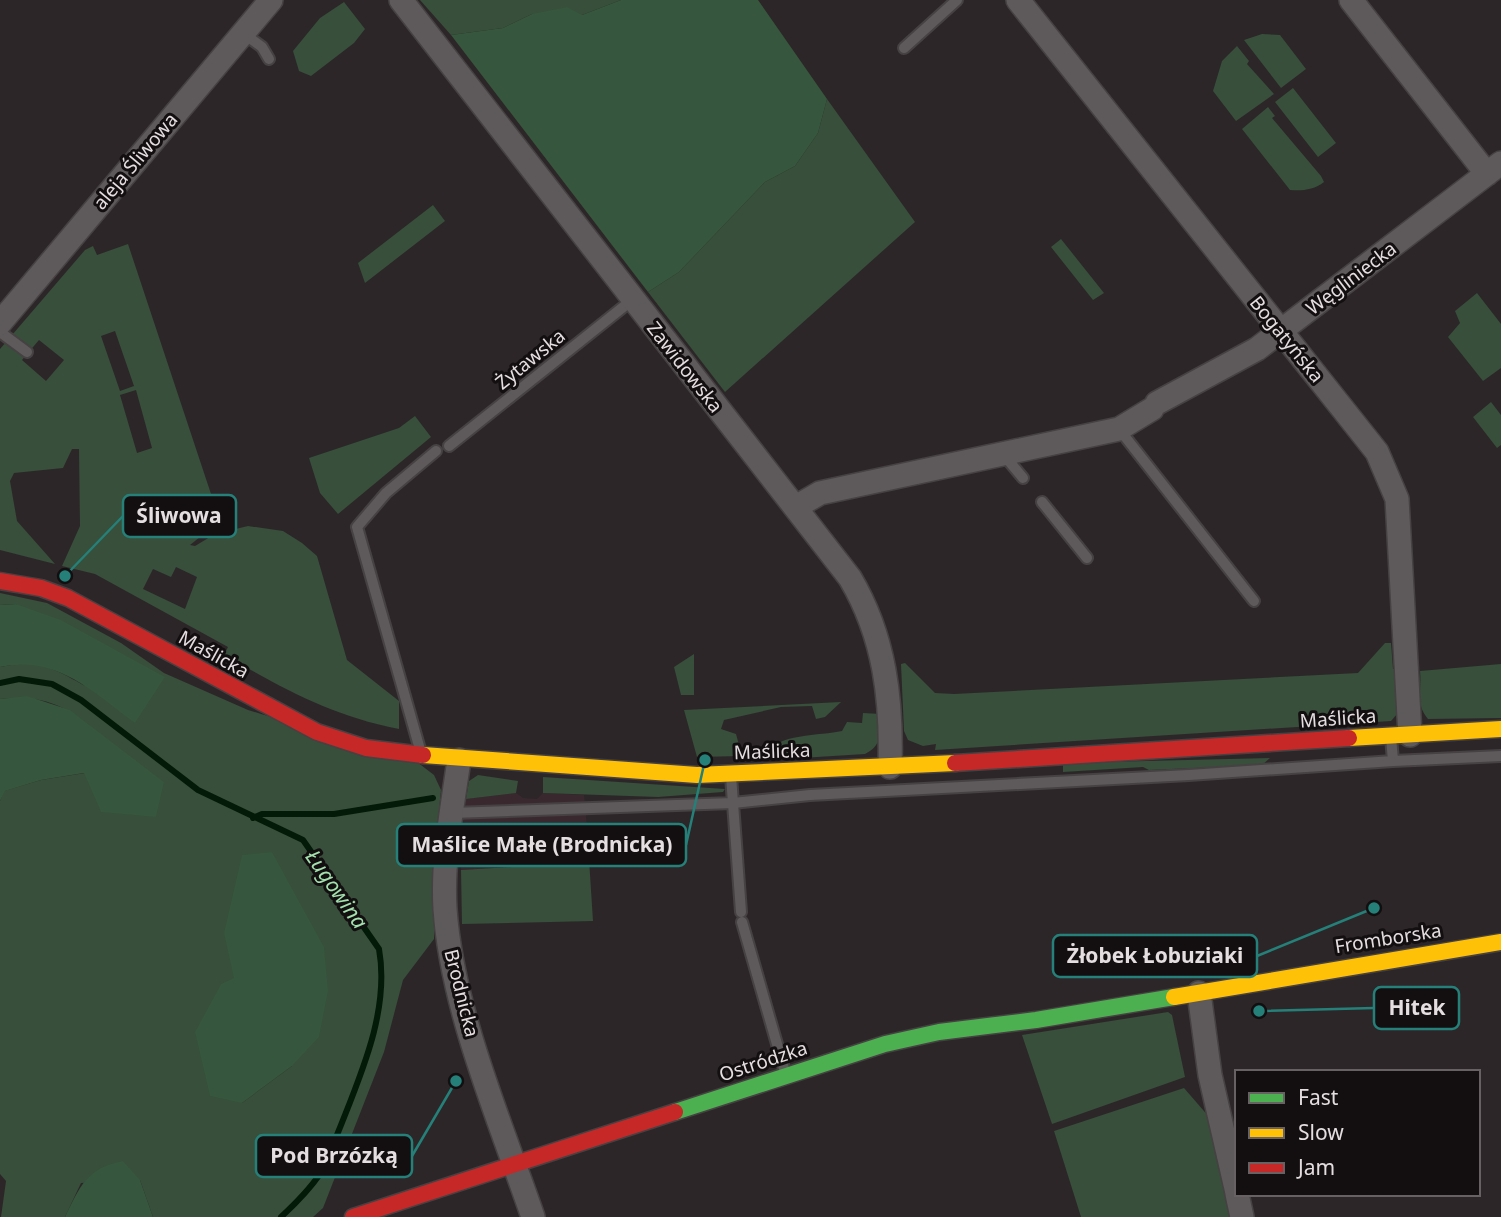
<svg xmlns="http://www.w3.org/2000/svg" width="1501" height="1217" font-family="'Noto Sans',sans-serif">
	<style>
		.built { fill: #39292f }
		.green { fill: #374f3b; fill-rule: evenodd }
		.forest { fill: #36563d }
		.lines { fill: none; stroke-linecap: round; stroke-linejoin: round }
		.stream { stroke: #041a08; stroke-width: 6 }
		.lane-casing { stroke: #464142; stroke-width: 14 }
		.street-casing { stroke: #464142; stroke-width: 26 }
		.fast-casing { stroke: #464142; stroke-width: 19 }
		.slow-casing { stroke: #464142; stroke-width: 19 }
		.jam-casing { stroke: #464142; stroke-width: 19 }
		.lane { stroke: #5e5a5b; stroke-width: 10 }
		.street { stroke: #5e5a5b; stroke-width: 23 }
		.fast { stroke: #4caf50; stroke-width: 16 }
		.slow { stroke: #ffc107; stroke-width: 16 }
		.jam { stroke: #c62828; stroke-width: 16 }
		.labels { text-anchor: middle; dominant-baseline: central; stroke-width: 6; stroke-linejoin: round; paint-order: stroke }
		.street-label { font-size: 19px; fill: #e5dee0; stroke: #130e10 }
		.water-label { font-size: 21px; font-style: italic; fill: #a2e1ad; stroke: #130e10 }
		.leader { fill: none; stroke: #248079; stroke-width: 2.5 }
		.callout-dot { fill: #248079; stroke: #130e10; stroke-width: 2.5 }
		.callout { fill: #130e10; stroke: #248079; stroke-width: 2.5 }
		.callout-label { font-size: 21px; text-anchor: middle; font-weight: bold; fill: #e5dee0 }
	</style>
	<rect width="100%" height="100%" fill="#2c2628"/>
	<!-- built -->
	<path class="built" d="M 516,793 L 523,798 L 537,799 L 543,793 L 584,795 L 587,828 L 527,834 L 529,866 L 461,870 L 461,841 L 466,799 Z"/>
	<!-- green -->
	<path class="green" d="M 420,0 L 621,0 L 582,15 L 532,14 L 503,28 L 451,35 Z
		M 344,2 L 365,29 L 354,43 L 311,76 L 299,71 L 293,51 L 320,18 Z
		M 1262,34 L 1280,35 L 1306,69 L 1281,88 L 1244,40 Z
		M 1237,46 L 1249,61 L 1247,64 L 1274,94 L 1236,121 L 1213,91 L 1222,61 Z
		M 1293,88 L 1336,143 L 1318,157 L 1275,102 Z
		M 827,99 L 915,222 L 725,392 L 648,292 L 679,272 L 765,182 L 795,166 L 818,133 Z
		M 1268,107 L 1275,116 L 1272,118 L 1321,176 L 1324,182 C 1314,190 1302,191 1290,190 L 1242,129 Z
		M 433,205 L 445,221 L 365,283 L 358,263 Z
		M 1061,239 L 1104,293 L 1093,300 L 1051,247 Z
		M 128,244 L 220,521 L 190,545 L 195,546 L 215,534 L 248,526 L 283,531 L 302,543 L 317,556 L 347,660 L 399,701 L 399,729 C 329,715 285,689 224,655 L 228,647 L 95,574 L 62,566 L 80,526 L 79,449 L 72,449 L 63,468 L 14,473 L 10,481 L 17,521 L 55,564 L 0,550 L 0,349 L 85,250 L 93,246 L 97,255 ZM 115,331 L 134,386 L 120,391 L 101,336 ZM 39,340 L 64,360 L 46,381 L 22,360 ZM 136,390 L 152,448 L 137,453 L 120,395 ZM 176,567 L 197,577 L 185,609 L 143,589 L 153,569 L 171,577 Z
		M 1477,293 L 1501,324 L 1501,368 L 1483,381 L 1448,337 L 1460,323 L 1455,311 Z
		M 1491,402 L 1501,415 L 1501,445 L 1497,448 L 1473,417 Z
		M 415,416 L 431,437 L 338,514 L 320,493 L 309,458 L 399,428 Z
		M 0,593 L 47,603 L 121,643 L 164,673 L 248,710 L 417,762 L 434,775 L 441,790 L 434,860 L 434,939 L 403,980 L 384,1052 L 323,1208 L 313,1217 L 153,1217 L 140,1180 L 81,1183 L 65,1217 L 1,1217 L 6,1181 L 0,1174 L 0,801 L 4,791 L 41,780 L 85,773 L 89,725 C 61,702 36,695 0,699 L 0,667 C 38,659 53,668 85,686 L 16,604 L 0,605 ZM 234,979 L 292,1066 L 242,1103 L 221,985 Z
		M 1385,643 L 1391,643 L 1393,669 L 1400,669 L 1398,713 L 1391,721 L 935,750 L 936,744 L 923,746 L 908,740 L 904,731 L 901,664 L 905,663 L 935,693 L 954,694 L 1358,673 Z
		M 694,654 L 694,695 L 681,695 L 674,667 Z
		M 1501,664 L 1501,718 L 1428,719 C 1415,704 1422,689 1420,671 Z
		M 841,702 L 825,717 L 816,719 L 812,706 L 781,707 L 724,720 L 721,729 L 736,734 L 742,756 L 697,757 L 684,710 Z
		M 863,713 L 881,714 C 881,732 882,746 865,754 L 769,760 L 766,755 C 775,733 821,736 842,731 L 847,722 L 862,723 Z
		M 1270,758 L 1262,765 L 1149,770 L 1143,767 L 1063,772 L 1063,763 Z
		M 478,775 L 518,781 L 516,793 L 466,799 L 469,781 Z
		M 543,777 L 725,789 L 723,792 L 658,797 L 543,793 Z
		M 587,828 L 593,921 L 462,924 L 461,870 L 529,866 L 527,834 Z
		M 1168,1012 L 1172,1015 L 1185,1077 L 1052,1124 L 1022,1035 Z
		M 1184,1088 L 1210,1118 L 1232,1217 L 1081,1217 L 1054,1131 Z"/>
	<!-- forest -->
	<path class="forest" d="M 621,0 L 758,0 L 827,99 L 818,133 L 795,166 L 765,182 L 679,272 L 648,292 L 451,35 L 503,28 L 532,14 L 567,7 L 582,15 Z
		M 16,604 L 61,620 L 165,677 L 135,723 C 91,691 58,655 0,667 L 0,605 Z
		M 27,696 L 70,710 L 164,782 L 156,817 L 101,812 L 84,773 L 41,780 L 5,791 L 0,801 L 0,699 Z
		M 272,852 L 324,947 L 328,991 L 319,1037 L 292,1066 L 242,1103 L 210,1096 L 195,1032 L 221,984 L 234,978 L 224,933 L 242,855 Z
		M 123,1161 L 140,1180 L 153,1217 L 65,1217 C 80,1186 87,1168 123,1161 Z"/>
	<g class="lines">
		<!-- stream -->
		<path class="stream" d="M 0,683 L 19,679 L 52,684 L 81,700 L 198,790 L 303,840 L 379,949 C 390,1010 361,1074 339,1130 C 333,1144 329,1161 320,1174 C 309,1190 295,1204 281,1217
			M 253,818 L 262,814 L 334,814 L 433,798"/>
		<!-- lane casing -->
		<g class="lane-casing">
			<path id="lane" d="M 243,33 L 262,47 L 269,59
				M 904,48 L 957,0
				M 0,332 L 27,352
				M 1119,429 L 1254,601
				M 449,446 L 632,300
				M 1003,454 L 1023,478
				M 1042,502 L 1087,558
				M 421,753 L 357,527 L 386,493 L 436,451
				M 1393,761 L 1501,756
				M 731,776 L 741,912
				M 452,813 L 733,803 L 810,795 L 1189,775 L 1393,761 L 1391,737
				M 742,922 L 785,1072"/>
		</g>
		<!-- street casing -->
		<g class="street-casing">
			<path id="street" d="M 401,0 L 850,578 C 885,637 892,700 890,767
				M 1018,0 L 1377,452 L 1397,499 L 1410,735
				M 1351,0 L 1487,174
				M 0,323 L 271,0
				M 1157,403 L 1257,349 L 1501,163
				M 796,507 L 820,493 L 1119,429 L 1152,409
				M 459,760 C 452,809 442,860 445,909 C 452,1010 500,1121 533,1217
				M 1199,993 L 1210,1075 L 1237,1193
				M 1237,1194 L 1242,1217"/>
		</g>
		<!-- fast casing -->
		<g class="fast-casing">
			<path id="fast" d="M 675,1112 L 885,1044 L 939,1032 L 1036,1020 L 1174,997"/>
		</g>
		<!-- slow casing -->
		<g class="slow-casing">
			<path id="slow" d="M 1349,738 L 1501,729
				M 423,755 L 697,775 L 955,763
				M 1174,997 L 1501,942"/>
		</g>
		<!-- jam casing -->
		<g class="jam-casing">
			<path id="jam" d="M 0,581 L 41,588 L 68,598 L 317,732 L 366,748 L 423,755
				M 955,763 L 1349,738
				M 353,1217 L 675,1112"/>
		</g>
		<!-- lane -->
		<use href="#lane" class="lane"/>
		<!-- street -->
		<use href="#street" class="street"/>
		<!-- fast -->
		<use href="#fast" class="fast"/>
		<!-- slow -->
		<use href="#slow" class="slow"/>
		<!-- jam -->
		<use href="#jam" class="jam"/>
	</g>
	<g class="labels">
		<!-- street labels -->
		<g class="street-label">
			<text transform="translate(135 161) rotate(-50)">aleja Śliwowa</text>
			<text transform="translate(1351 278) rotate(-37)">Węgliniecka</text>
			<text transform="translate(1287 339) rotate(51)">Bogatyńska</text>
			<text transform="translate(530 359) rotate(-39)">Żytawska</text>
			<text transform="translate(685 367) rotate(52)">Zawidowska</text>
			<text transform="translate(214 654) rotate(29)">Maślicka</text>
			<text transform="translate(1338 718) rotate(-4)">Maślicka</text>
			<text transform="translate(772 751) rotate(-2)">Maślicka</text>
			<text transform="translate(1388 938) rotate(-9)">Fromborska</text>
			<text transform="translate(462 993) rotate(76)">Brodnicka</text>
			<text transform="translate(763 1061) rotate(-18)">Ostródzka</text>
		</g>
		<!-- water labels -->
		<g class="water-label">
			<text transform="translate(337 889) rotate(55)">Ługowina</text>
		</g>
	</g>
	<!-- callouts -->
	<path class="leader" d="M65 576L123 516M705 760L686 845M1374 908L1257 956M1259 1011L1374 1008M456 1081L412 1156"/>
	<g class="callout-dot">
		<circle cx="65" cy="576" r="7"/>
		<circle cx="705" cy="760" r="7"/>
		<circle cx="1374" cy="908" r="7"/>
		<circle cx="1259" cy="1011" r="7"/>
		<circle cx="456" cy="1081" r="7"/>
	</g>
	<g class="callout">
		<rect x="123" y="495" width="113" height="42" rx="7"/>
		<rect x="397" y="824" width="289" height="42" rx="7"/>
		<rect x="1053" y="935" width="204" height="42" rx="7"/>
		<rect x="1374" y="987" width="85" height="42" rx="7"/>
		<rect x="256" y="1135" width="156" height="42" rx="7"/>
	</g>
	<g class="callout-label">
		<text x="179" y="523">Śliwowa</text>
		<text x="542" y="852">Maślice Małe (Brodnicka)</text>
		<text x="1155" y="963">Żłobek Łobuziaki</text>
		<text x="1417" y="1015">Hitek</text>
		<text x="334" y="1163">Pod Brzózką</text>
	</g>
	<!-- legend -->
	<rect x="1235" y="1070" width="245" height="126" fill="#130e10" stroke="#676163" stroke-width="2"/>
	<rect x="1249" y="1093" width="35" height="10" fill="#4caf50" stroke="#676163" stroke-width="2"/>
	<text x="1298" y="1105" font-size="21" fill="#e5dee0">Fast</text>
	<rect x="1249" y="1128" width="35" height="10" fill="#ffc107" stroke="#676163" stroke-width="2"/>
	<text x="1298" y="1140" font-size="21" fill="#e5dee0">Slow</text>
	<rect x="1249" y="1163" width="35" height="10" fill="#c62828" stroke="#676163" stroke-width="2"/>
	<text x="1298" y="1175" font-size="21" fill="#e5dee0">Jam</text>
</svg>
